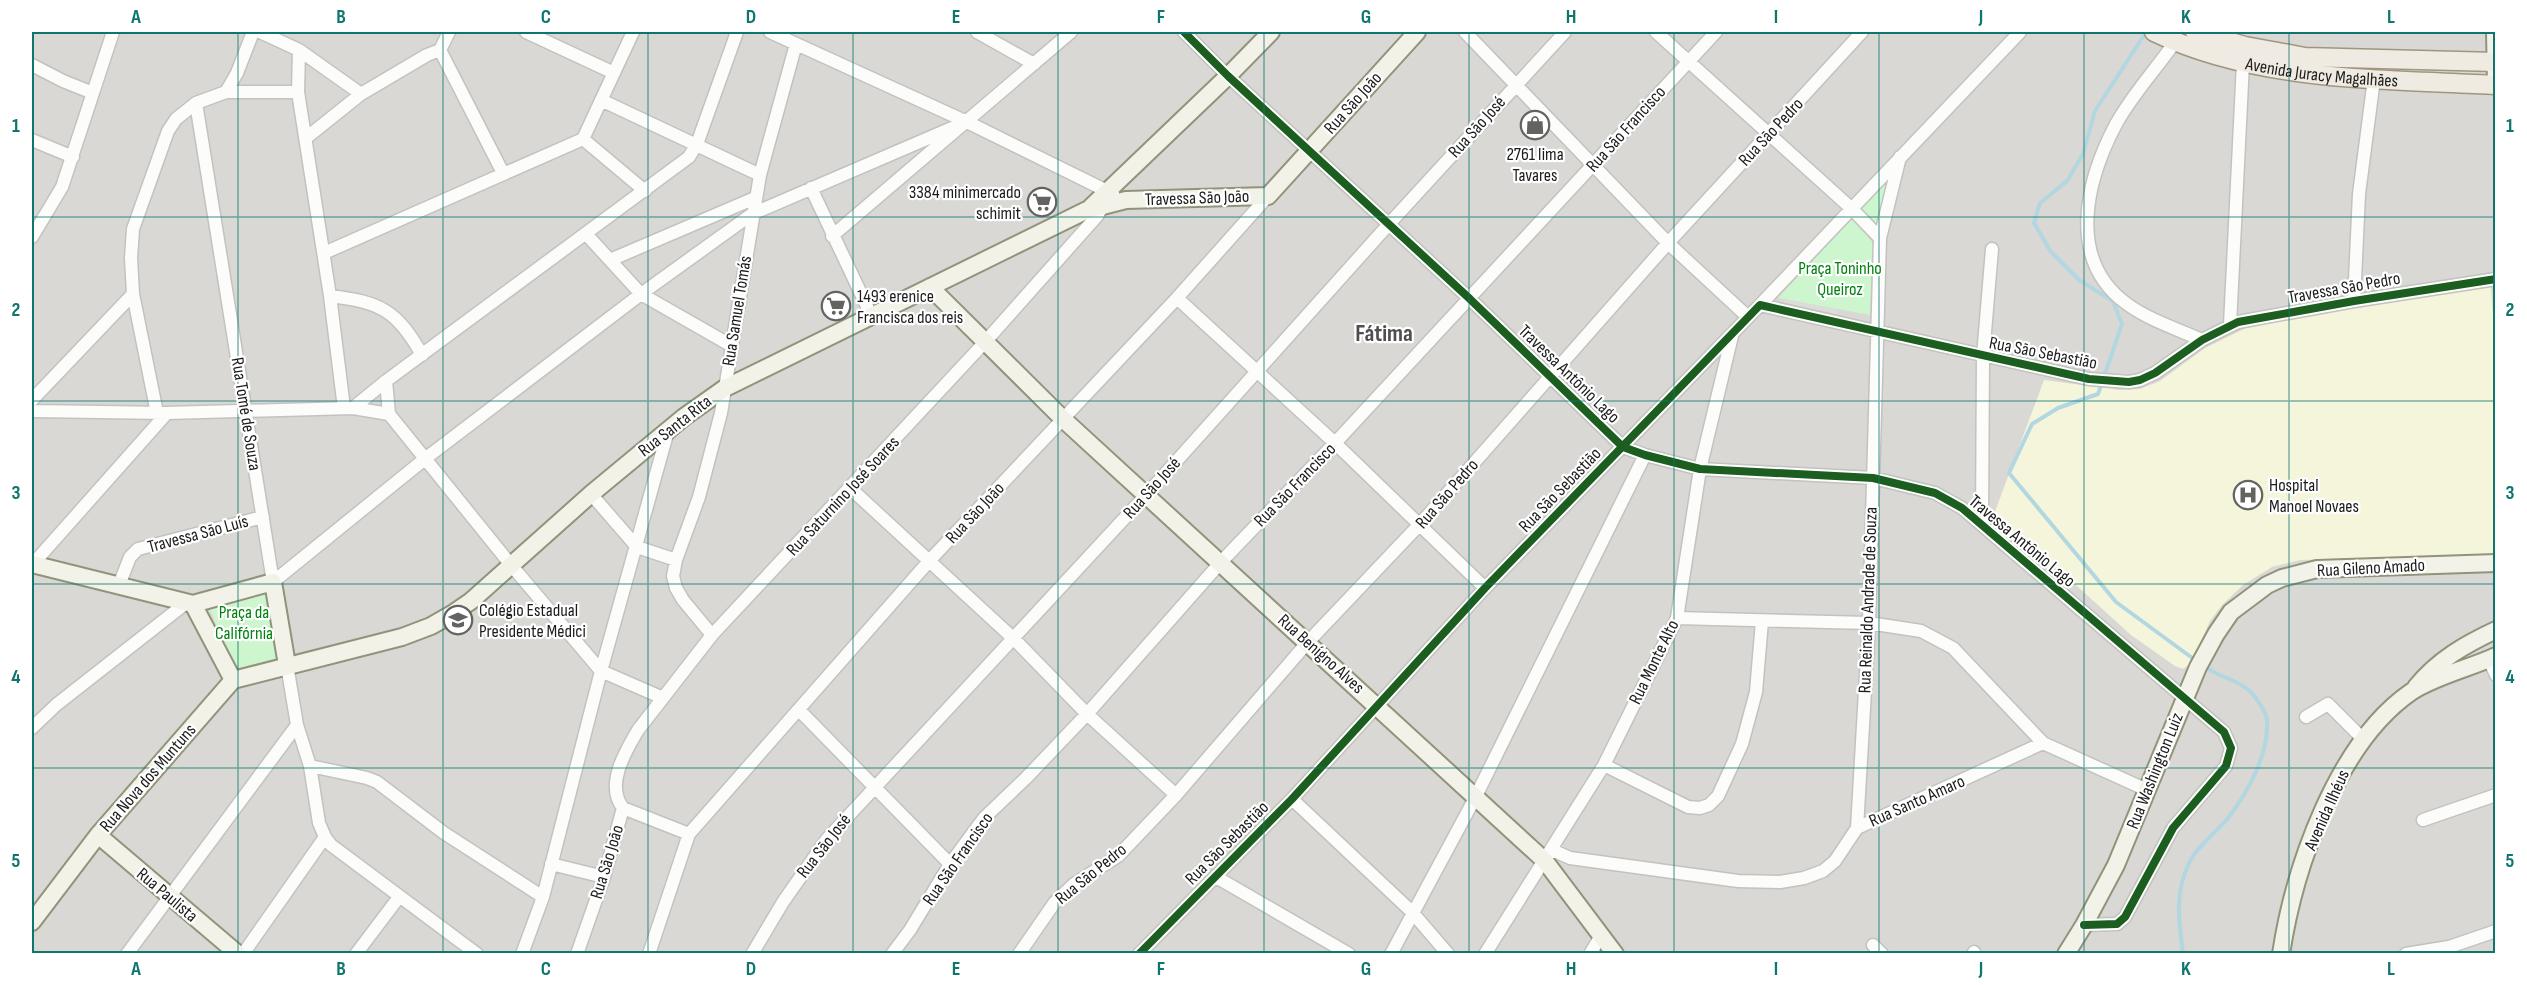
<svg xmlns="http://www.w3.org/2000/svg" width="2527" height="985" font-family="'Sofia Sans Condensed',sans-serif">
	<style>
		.residential { fill: #d9d8d4 }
		.education { fill: #f5f5dc }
		.park { fill: #cdf5ce }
		.parking { fill: #dcdcd9 }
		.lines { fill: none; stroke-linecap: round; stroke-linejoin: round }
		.stream { stroke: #b3d7e1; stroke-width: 4 }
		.street-casing { stroke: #c2c2bf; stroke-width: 15 }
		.secondary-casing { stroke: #91947b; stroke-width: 20 }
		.primary-casing { stroke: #a09680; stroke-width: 21 }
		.street { stroke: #fcfcfb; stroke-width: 12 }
		.secondary { stroke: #f2f2e8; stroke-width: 16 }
		.primary { stroke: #f0ebe2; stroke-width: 18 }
		.cycleway-casing { stroke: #fff; stroke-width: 11 }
		.cycleway { stroke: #1b5e20; stroke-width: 8 }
		.grid { fill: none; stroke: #0f766e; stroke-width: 1.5; stroke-opacity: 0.55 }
		.labels { text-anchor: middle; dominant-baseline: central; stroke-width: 4.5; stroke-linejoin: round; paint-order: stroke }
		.street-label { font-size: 18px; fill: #1b1b1b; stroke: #fff }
		.poi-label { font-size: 18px; fill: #1b1b1b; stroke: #fff; text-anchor: start }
		.park-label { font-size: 18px; fill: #01820f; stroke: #fff }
		.district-label { font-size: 24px; font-weight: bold; fill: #4e4e4e; stroke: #fff }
		.neatline { fill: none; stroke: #0f766e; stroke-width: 2 }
		.grid-label { font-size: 20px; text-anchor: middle; font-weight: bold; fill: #0f766e }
	</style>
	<rect width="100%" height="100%" fill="#eae9e2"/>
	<!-- residential -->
	<path class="residential" d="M 32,32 L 2495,32 L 2495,953 L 32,953 Z"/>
	<!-- education -->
	<path class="education" d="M 2491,287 L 2496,357 L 2495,554 L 2300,560 L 2272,567 L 2243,585 L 2222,605 L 2210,621 L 2191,663 L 2183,669 L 2175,666 L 2131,635 L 2067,577 L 1993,517 L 2044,380 L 2120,390 L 2140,389 L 2160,381 L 2205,348 L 2248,327 L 2346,309 Z"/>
	<!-- park -->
	<path class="park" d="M 1893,169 L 1881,221 L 1877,224 L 1858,208 Z
		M 1852,218 L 1873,243 L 1870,315 L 1778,298 Z
		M 265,589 L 278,658 L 235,669 L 207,603 Z"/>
	<!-- parking -->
	<path class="parking" d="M 1784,299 L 1837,309 L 1837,317 L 1781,307 Z"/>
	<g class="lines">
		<!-- stream -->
		<path class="stream" d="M 2146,32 L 2095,111 L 2083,154 L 2067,181 L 2040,203 L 2034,223 L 2051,252 L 2079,280 L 2113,301 L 2122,324 L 2098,394 L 2058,408 L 2032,424 L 2009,473 L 2116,602 L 2195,660
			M 2183,954 C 2179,921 2174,895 2189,863 C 2197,846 2216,833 2228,818 C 2248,792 2269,754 2267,721 C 2267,714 2259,702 2255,697 C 2243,680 2219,678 2204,666"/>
		<!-- street casing -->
		<g class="street-casing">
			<path id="street" d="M 260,32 L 299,50 L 361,94
				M 526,32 L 614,73
				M 770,32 L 965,121 L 1113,194
				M 977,32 L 1034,64
				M 1184,32 L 1228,76 L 1470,299 L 1623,447 L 1645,455 L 1700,469 L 1873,478 L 1935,493 L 1962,508 L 2224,732 L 2231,748 L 2226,766 L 2173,828 L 2125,917 L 2117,924 L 2084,925
				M 1465,32 L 1668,243 L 1748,317
				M 1656,32 L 1852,209 L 1880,238
				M 2175,42 C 2156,69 2132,95 2116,124 C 2086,181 2066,260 2127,304 C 2149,320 2177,329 2202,340
				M 299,50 L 298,92 L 330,296 L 344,408
				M 440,50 L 503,173
				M 32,65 L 63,81 L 93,93
				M 226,92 L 298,92
				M 601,100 L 760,175
				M 196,103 L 273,582 L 426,458 L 641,294 L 752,214 L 959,125
				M 306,138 L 361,94 L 427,55 L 440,50 L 449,32
				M 583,139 L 645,191
				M 32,140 L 73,157
				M 811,188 L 872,317
				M 587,235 L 641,294 L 732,346
				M 832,236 L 1071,32
				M 32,237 L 62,187 L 113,32
				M 324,253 L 583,139 L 633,32
				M 610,260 L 755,198
				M 330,296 C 380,302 397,310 422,355
				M 1177,298 L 1335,443 L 1485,588
				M 2354,301 L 2359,194 L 2374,79
				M 1760,305 L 2020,32
				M 2230,325 L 2243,63
				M 386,381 L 389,414 L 511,565 L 601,671 L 663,698
				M 32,400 L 133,294
				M 353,408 L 389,414
				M 32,411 L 167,413 L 353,408 L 386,381 L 689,157 L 697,144 L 737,32
				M 157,413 L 133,294 L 131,258 L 133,229 L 168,131 L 176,119 L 196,103 L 226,92 L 237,73 L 253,32
				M 850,488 L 1014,639 L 1087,714 L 1176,795
				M 591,494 L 637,547 L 676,560
				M 1982,525 L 1983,356 L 1992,249
				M 32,565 L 167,413
				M 119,585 L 130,557 L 138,549 L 263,517
				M 1677,618 L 1869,623 L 1921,631 L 1953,648 L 2043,743
				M 712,635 L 683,600 L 676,588 L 673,576 L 676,560 L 699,497 L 721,413 L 760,175 L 796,44
				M 2489,659 L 2496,675
				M 799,710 L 950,864
				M 2306,717 L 2328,704 L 2364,740
				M 32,728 L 56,705 L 186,603
				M 1604,765 L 1688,807 L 1700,808 L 1709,805 L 1718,796 L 1742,744 L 1756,692 L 1762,621
				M 310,766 L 367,778 L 377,782 L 444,833 L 543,897
				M 1292,799 L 1412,912 L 1448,954
				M 623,808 C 605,785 625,752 638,730 L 712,635 L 985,342 L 1097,216 L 1102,207 L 1101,202
				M 2423,820 L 2496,795
				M 1857,828 L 1869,623 L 1880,238 L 1900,157
				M 325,837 L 331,845 L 477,954
				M 1552,850 L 1570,858 L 1738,881 L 1780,882 L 1804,878 L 1823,871 L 1835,861 L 1857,828 L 2043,743 L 2147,790
				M 551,864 L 604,877
				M 1216,877 L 1349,954
				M 1873,945 L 1882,954
				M 127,954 L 297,725
				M 243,954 L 325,837 L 319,823 L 310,766 L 297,725 L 287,665
				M 356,954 L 399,897
				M 522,954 L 543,897 L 601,671 L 668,431
				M 577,954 L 604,877 L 623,808 L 689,834 L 930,560 L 1177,298 L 1268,196
				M 649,954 L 689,834
				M 752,954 L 783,902 L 827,839 L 1147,494 L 1389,224 L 1565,32
				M 892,954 L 910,930 L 950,864 L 984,818 L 1026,778 L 1087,714 L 1221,562 L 1335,443 L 1716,32
				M 1019,954 L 1055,902 L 1074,884 L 1118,856 L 1176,795 L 1307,643 L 1421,523 L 1668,243 L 1862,32
				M 1139,954 L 1292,799 L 1485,588 L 1760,305 L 2089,379 L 2129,382 L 2140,380 L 2155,373 L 2202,340 L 2238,322 L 2354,301 L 2496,279
				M 1391,954 L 1475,798 L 1645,455
				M 1485,954 L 1604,765 L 1677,618 L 1700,469 L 1732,336
				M 1590,954 L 1602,934
				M 1973,954 L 1974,952
				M 2406,954 L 2449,947 L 2496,931"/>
		</g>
		<!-- secondary casing -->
		<g class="secondary-casing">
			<path id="secondary" d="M 2495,32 L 2496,82
				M 1091,207 L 1228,76 L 1271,32
				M 930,287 L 1063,419 L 1545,861 L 1615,954
				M 32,564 L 193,604 L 273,582 L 287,665
				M 193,604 L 233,680
				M 2416,687 C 2438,660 2464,645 2496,630
				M 98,835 L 238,954
				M 32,922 L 98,835 L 233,680 L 402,637 L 431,626 L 452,614 L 471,601 L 591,494 L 684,417 L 725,388 L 1087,210 L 1126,200 L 1268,196 L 1417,32
				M 2066,954 L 2084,925 L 2116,865 L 2198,667 L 2216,634 L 2231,612 L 2267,585 L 2282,578 L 2317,569 L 2496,563
				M 2281,954 C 2294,868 2337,743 2411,692 C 2433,677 2470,668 2496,656"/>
		</g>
		<!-- primary casing -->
		<g class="primary-casing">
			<g id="primary">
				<path id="s1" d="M 2154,32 C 2258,82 2382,79 2496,85"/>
				<path d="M 2195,32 L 2245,46 L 2305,57 L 2496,62"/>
			</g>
		</g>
		<!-- street -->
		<use href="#street" class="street"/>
		<!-- secondary -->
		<use href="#secondary" class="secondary"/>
		<!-- primary -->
		<use href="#primary" class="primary"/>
		<!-- cycleway casing -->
		<g class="cycleway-casing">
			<path id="cycleway" d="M 1184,32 L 1228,76 L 1470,299 L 1623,447 L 1645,455 L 1700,469 L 1873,478 L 1935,493 L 1962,508 L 2224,732 L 2231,748 L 2226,766 L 2173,828 L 2125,917 L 2117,924 L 2084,925
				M 1139,954 L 1292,799 L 1485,588 L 1760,305 L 2089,379 L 2129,382 L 2140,380 L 2155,373 L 2202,340 L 2238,322 L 2354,301 L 2496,279"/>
		</g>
		<!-- cycleway -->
		<use href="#cycleway" class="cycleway"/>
	</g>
	<!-- grid -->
	<path class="grid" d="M 238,32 L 238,954M 443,32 L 443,954M 648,32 L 648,954M 853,32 L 853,954M 1058,32 L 1058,954M 1264,32 L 1264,954M 1469,32 L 1469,954M 1674,32 L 1674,954M 1879,32 L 1879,954M 2084,32 L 2084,954M 2289,32 L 2289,954M 32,217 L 2496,217M 32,401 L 2496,401M 32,584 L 2496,584M 32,768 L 2496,768"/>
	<!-- icons -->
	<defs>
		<g id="shop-ring" transform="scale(1.5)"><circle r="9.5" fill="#fff" stroke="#636361" stroke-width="1.5"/><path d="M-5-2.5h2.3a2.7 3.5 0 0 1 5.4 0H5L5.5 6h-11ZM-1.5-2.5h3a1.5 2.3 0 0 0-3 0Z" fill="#636361"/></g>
		<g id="supermarket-ring" transform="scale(1.5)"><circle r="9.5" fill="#fff" stroke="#636361" stroke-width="1.5"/><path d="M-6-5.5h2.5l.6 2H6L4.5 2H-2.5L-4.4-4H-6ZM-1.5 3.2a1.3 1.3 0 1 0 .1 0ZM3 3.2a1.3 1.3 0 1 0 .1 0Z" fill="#636361"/></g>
		<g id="hospital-ring" transform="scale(1.5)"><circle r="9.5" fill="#fff" stroke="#636361" stroke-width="1.5"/><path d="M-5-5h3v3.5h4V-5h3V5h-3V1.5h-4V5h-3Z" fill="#636361"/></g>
		<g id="school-ring" transform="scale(1.5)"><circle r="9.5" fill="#fff" stroke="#636361" stroke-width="1.5"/><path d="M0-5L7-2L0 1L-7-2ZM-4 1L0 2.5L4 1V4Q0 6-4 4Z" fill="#636361"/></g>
	</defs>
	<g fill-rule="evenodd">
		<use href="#shop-ring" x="1535" y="125"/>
		<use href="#supermarket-ring" x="1042" y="202"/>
		<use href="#supermarket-ring" x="836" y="306"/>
		<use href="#hospital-ring" x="2248" y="495"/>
		<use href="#school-ring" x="458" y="620"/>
	</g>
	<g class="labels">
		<!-- street labels -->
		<g class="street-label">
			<text stroke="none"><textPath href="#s1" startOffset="174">Avenida Juracy Magalhães</textPath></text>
			<text transform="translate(1353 103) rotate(-48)">Rua São João</text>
			<text transform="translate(1477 127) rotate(-48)">Rua São José</text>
			<text transform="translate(1626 129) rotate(-48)">Rua São Francisco</text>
			<text transform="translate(1771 132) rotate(-47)">Rua São Pedro</text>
			<text transform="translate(1197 198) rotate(-2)">Travessa São João</text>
			<text transform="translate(2344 288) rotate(-10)">Travessa São Pedro</text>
			<text transform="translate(737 311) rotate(-81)">Rua Samuel Tomás</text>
			<text transform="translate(2043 353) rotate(11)">Rua São Sebastião</text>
			<text transform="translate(1569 374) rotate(44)">Travessa Antônio Lago</text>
			<text transform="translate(246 414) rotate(81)">Rua Tomé de Souza</text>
			<text transform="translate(675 426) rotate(-38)">Rua Santa Rita</text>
			<text transform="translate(1295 485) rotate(-46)">Rua São Francisco</text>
			<text transform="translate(1152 488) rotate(-48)">Rua São José</text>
			<text transform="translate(1560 490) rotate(-46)">Rua São Sebastião</text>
			<text transform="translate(1447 494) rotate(-49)">Rua São Pedro</text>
			<text transform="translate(843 496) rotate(-47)">Rua Saturnino José Soares</text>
			<text transform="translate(975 513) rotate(-47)">Rua São João</text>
			<text transform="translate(198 534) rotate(-15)">Travessa São Luís</text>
			<text transform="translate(2022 541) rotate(40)">Travessa Antônio Lago</text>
			<text transform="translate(2371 568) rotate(-3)">Rua Gileno Amado</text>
			<text transform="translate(1868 600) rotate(-88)">Rua Reinaldo Andrade de Souza</text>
			<text transform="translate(1321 654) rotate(42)">Rua Benígno Alves</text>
			<text transform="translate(1654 662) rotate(-64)">Rua Monte Alto</text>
			<text transform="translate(2155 771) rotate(-68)">Rua Washington Luiz</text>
			<text transform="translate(148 778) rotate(-49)">Rua Nova dos Muntuns</text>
			<text transform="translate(1917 801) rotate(-24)">Rua Santo Amaro</text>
			<text transform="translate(2327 810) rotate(-66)">Avenida Ilhéus</text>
			<text transform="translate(1227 843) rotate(-45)">Rua São Sebastião</text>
			<text transform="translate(824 846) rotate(-52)">Rua São José</text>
			<text transform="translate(958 859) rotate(-55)">Rua São Francisco</text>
			<text transform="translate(607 862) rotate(-73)">Rua São João</text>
			<text transform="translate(1091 874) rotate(-39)">Rua São Pedro</text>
			<text transform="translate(167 895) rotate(40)">Rua Paulista</text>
		</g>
		<!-- poi labels -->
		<g class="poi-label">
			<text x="1535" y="154" text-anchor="middle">2761 lima<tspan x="1535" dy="21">Tavares</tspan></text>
			<text x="1021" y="192" text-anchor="end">3384 minimercado<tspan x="1021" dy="21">schimit</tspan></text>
			<text x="857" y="296">1493 erenice<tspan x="857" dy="21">Francisca dos reis</tspan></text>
			<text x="2269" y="485">Hospital<tspan x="2269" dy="21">Manoel Novaes</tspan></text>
			<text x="479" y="610">Colégio Estadual<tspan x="479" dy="21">Presidente Médici</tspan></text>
		</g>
		<!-- park labels -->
		<g class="park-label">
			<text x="1840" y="268">Praça Toninho<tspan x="1840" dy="21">Queiroz</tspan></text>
			<text x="244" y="612">Praça da<tspan x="244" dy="21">Califórnia</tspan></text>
		</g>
		<!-- district labels -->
		<g class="district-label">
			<text x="1384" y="333">Fátima</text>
		</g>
	</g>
	<!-- border -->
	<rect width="2527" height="985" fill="none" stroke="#ffffff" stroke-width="66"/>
	<rect x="33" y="33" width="2461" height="919" class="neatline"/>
	<g class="grid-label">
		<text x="136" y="23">A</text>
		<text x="341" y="23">B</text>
		<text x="546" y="23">C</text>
		<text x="751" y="23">D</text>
		<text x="956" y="23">E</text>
		<text x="1161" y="23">F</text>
		<text x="1366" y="23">G</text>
		<text x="1571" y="23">H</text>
		<text x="1776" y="23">I</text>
		<text x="1981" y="23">J</text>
		<text x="2186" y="23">K</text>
		<text x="2391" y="23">L</text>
		<text x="16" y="132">1</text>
		<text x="2510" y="132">1</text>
		<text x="16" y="316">2</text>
		<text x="2510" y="316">2</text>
		<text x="16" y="499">3</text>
		<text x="2510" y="499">3</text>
		<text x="16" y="683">4</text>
		<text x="2510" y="683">4</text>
		<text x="16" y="867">5</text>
		<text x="2510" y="867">5</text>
		<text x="136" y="975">A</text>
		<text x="341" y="975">B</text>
		<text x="546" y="975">C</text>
		<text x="751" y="975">D</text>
		<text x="956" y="975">E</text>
		<text x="1161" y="975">F</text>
		<text x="1366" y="975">G</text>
		<text x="1571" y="975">H</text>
		<text x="1776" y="975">I</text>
		<text x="1981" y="975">J</text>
		<text x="2186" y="975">K</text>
		<text x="2391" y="975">L</text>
	</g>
</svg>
